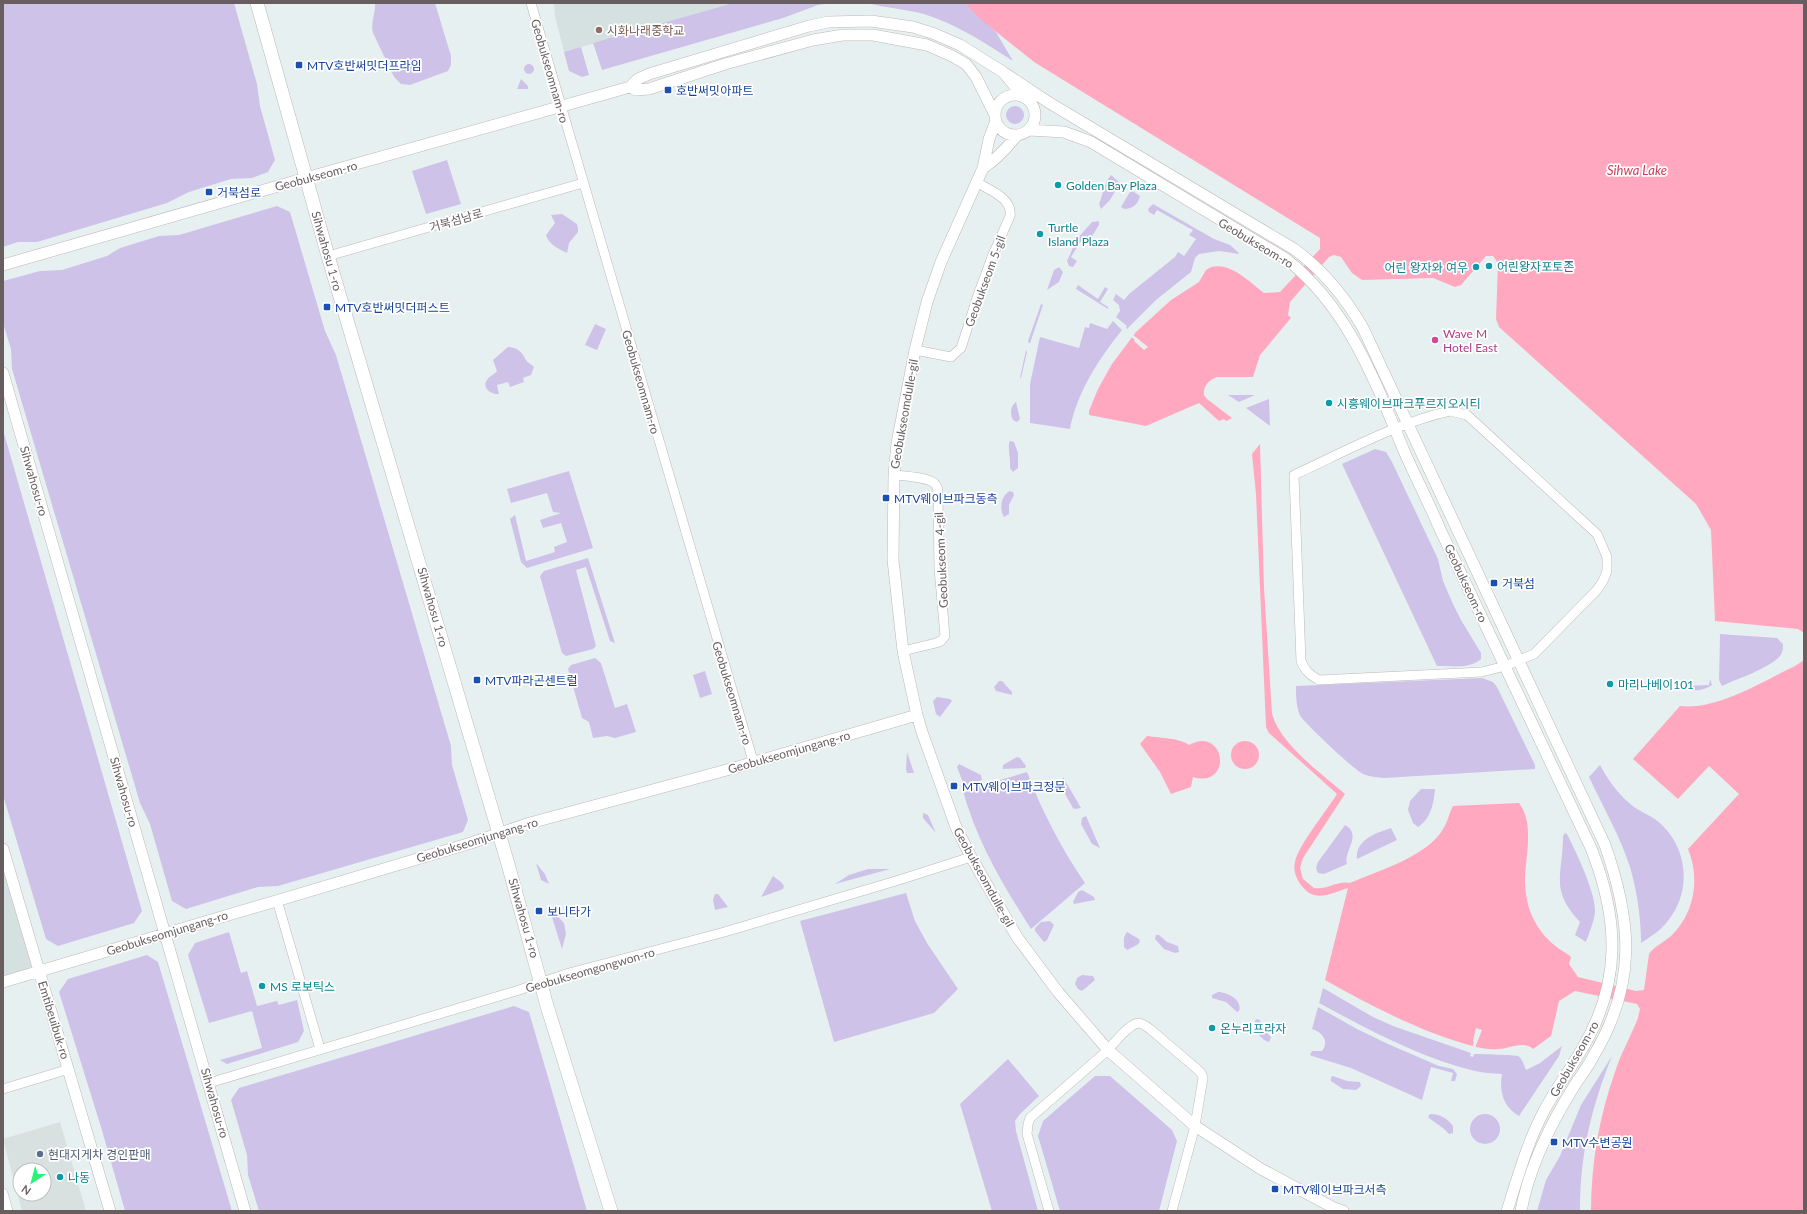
<svg xmlns="http://www.w3.org/2000/svg" width="1807" height="1214" font-family="Lato,'Noto Sans KR',sans-serif">
	<style>
		.industrial { fill: #d9e0e0; fill-rule: evenodd }
		.education { fill: #d5e0e1 }
		.green { fill: #cec2e9 }
		.water { fill: #ffa8bf }
		.pier { fill: #e7f0f1 }
		.lines { fill: none; stroke-linecap: round; stroke-linejoin: round }
		.minor-casing { stroke: #beb7b7; stroke-width: 10 }
		.tertiary-casing { stroke: #beb7b7; stroke-width: 12 }
		.secondary-casing { stroke: #c1b8b8; stroke-width: 14 }
		.minor { stroke: #fff; stroke-width: 9 }
		.tertiary { stroke: #fff; stroke-width: 11 }
		.secondary { stroke: #fff; stroke-width: 13 }
		.education-dot { fill: #8d6e63; stroke: #fff; stroke-width: 1.5 }
		.transit-dot { fill: #1a4fb4; stroke: #fff; stroke-width: 1.5 }
		.culture-dot { fill: #0f9aa8; stroke: #fff; stroke-width: 1.5 }
		.hotel-dot { fill: #d1479c; stroke: #fff; stroke-width: 1.5 }
		.service-dot { fill: #5c6f8a; stroke: #fff; stroke-width: 1.5 }
		.labels { text-anchor: middle; dominant-baseline: central; stroke-width: 3.5; stroke-linejoin: round; paint-order: stroke }
		.education-label { font-size: 12px; fill: #785e54; stroke: #fff; text-anchor: start }
		.transit-label { font-size: 12px; fill: #164399; stroke: #fff; text-anchor: start }
		.street-label { font-size: 12px; fill: #685e5f; stroke: #fff }
		.culture-label { font-size: 12px; fill: #0d838f; stroke: #fff; text-anchor: start }
		.hotel-label { font-size: 12px; fill: #b23c85; stroke: #fff; text-anchor: start }
		.service-label { font-size: 12px; fill: #4e5e75; stroke: #fff; text-anchor: start }
		.water-label { font-size: 13px; font-style: italic; fill: #cb425b; stroke: #fff }
	</style>
	<rect width="100%" height="100%" fill="#e7f0f1"/>
	<!-- industrial -->
	<path class="industrial" d="M 60,1122 L 86,1211 L 22,1211 L 3,1139 ZM 20,1170 L 44,1170 L 44,1194 L 20,1194 Z"/>
	<!-- education -->
	<path class="education" d="M 554,3 L 733,3 L 564,52 L 555,16 Z
		M 3,849 L 39,971 L 3,982 Z"/>
	<!-- green -->
	<path class="green" d="M 3,3 L 234,3 L 257,84 L 260,106 L 275,160 L 268,172 L 252,178 L 231,179 L 189,192 L 167,203 L 37,242 L 18,242 L 3,247 Z
		M 375,3 L 435,3 L 451,56 L 451,65 L 448,71 L 410,85 L 401,84 L 394,77 L 373,33 C 370,22 376,13 375,3 Z
		M 733,3 L 833,3 L 818,5 L 783,18 L 602,70 L 593,43 Z
		M 867,3 L 965,3 L 996,32 L 1013,61 C 985,43 956,24 924,14 C 905,9 886,8 867,3 Z
		M 581,47 L 589,75 L 582,77 L 569,71 L 564,52 Z
		M524 69a5 5 0 1 1 10 0a5 5 0 1 1-10 0Z
		M 521,79 L 528,86 L 528,89 L 517,89 Z
		M1006 115a9 9 0 1 1 18 0a9 9 0 1 1-18 0Z
		M 447,160 L 461,204 L 426,214 L 412,171 Z
		M 1111,175 L 1120,183 L 1110,200 L 1101,209 L 1099,204 C 1103,195 1104,183 1111,175 Z
		M 1131,190 L 1140,196 C 1138,204 1133,209 1124,209 L 1121,207 Z
		M 1153,204 L 1214,239 L 1230,245 L 1240,254 L 1219,251 L 1199,254 L 1195,258 L 1191,272 L 1156,300 L 1127,329 L 1126,328 L 1127,326 L 1116,317 L 1120,311 L 1119,305 L 1113,300 L 1116,294 L 1124,300 L 1129,294 L 1175,257 L 1178,252 L 1184,256 L 1196,239 L 1189,235 L 1193,230 L 1189,228 L 1157,210 L 1154,215 L 1149,212 L 1148,209 Z
		M 277,206 L 290,212 L 325,331 L 336,355 L 451,746 L 452,765 L 468,820 L 463,832 L 278,886 L 258,887 L 186,909 L 172,901 L 150,824 L 140,803 L 12,369 L 11,349 L 3,323 L 3,281 L 40,271 L 62,270 L 107,256 L 120,248 L 159,236 L 179,235 Z
		M 562,214 L 577,224 L 578,229 L 578,232 L 569,243 L 567,253 C 559,249 548,244 546,235 L 555,223 L 551,215 Z
		M 1099,221 L 1099,225 L 1089,241 L 1083,238 L 1071,257 L 1077,261 L 1073,267 L 1069,266 L 1067,261 L 1077,239 L 1092,222 Z
		M 1059,267 L 1063,272 L 1059,282 L 1047,290 L 1054,270 Z
		M 1078,285 L 1098,299 L 1105,287 L 1108,289 L 1100,302 L 1108,307 L 1108,309 L 1076,289 Z
		M 1041,304 L 1043,305 L 1030,343 L 1029,343 L 1028,341 Z
		M 1113,321 L 1122,330 C 1099,359 1077,392 1070,429 L 1030,423 L 1030,384 L 1040,337 L 1079,348 L 1085,327 L 1089,328 L 1090,323 L 1107,329 Z
		M 595,324 L 606,329 L 597,350 L 585,345 Z
		M 508,347 C 517,347 522,352 526,360 C 528,363 531,364 534,367 L 531,375 L 523,378 L 524,382 L 510,387 L 508,382 L 497,385 L 499,394 C 492,395 481,388 487,380 C 489,376 494,375 497,371 L 493,360 Z
		M 1026,350 L 1027,352 L 1021,378 L 1020,378 Z
		M 1228,395 L 1255,395 L 1239,402 Z
		M 1269,399 L 1270,426 L 1246,408 Z
		M 1016,402 L 1020,419 L 1017,422 L 1013,420 C 1010,414 1010,406 1016,402 Z
		M 3,430 L 142,911 L 134,923 L 58,946 L 46,939 L 3,795 Z
		M 1010,441 L 1014,442 L 1018,453 L 1018,468 L 1013,472 L 1010,468 C 1011,460 1007,445 1010,441 Z
		M 1375,449 L 1386,452 L 1392,462 L 1438,559 L 1443,581 L 1453,604 L 1461,620 L 1481,653 L 1481,659 C 1471,669 1451,666 1437,666 L 1342,464 Z
		M 569,471 L 593,548 L 527,568 L 521,562 L 510,519 L 515,515 L 526,561 L 555,552 L 554,547 L 567,542 L 561,523 L 543,528 L 540,520 L 561,513 L 553,512 L 547,493 L 511,503 L 507,489 Z
		M 1010,491 L 1013,492 L 1014,495 L 1009,505 L 1009,514 L 1004,517 C 999,509 1001,495 1010,491 Z
		M 588,558 L 615,643 L 610,641 L 586,567 L 576,570 L 596,646 L 593,649 L 566,656 L 562,653 L 540,576 L 544,571 Z
		M 1720,634 L 1777,638 L 1783,644 C 1783,648 1783,652 1780,656 C 1768,669 1739,678 1722,686 L 1719,680 Z
		M 595,658 L 601,663 L 615,708 L 627,704 L 636,732 L 615,738 L 607,736 L 593,738 L 589,722 L 582,718 L 568,669 L 571,665 Z
		M 705,671 L 712,694 L 700,698 L 693,675 Z
		M 1482,678 L 1493,682 L 1497,687 L 1535,765 L 1535,769 L 1384,778 C 1377,777 1370,777 1363,774 C 1353,769 1308,726 1301,717 C 1296,709 1296,696 1296,686 Z
		M 1710,679 L 1712,685 C 1702,692 1687,692 1677,687 L 1682,680 L 1683,686 L 1709,685 Z
		M 999,681 L 1002,681 L 1012,692 L 1012,695 L 996,691 L 994,687 Z
		M 937,697 L 950,699 L 952,701 L 940,717 L 936,714 L 933,701 Z
		M 907,752 L 914,773 L 907,773 L 906,770 Z
		M 1017,757 L 1020,758 L 1026,766 L 1025,768 L 1003,769 L 1003,765 Z
		M 959,764 L 981,775 L 982,780 L 965,788 L 957,767 Z
		M 1600,765 C 1609,782 1621,798 1637,809 C 1646,814 1655,818 1662,825 C 1689,851 1691,894 1667,922 C 1660,931 1650,937 1641,943 C 1641,918 1637,891 1630,867 C 1620,836 1603,807 1589,777 Z
		M 1027,772 C 1042,811 1061,848 1085,883 L 1031,929 C 1003,885 977,842 963,791 Z
		M 1063,777 L 1081,808 L 1075,809 L 1073,808 L 1061,787 Z
		M 1421,789 L 1435,789 C 1434,802 1431,819 1418,827 L 1413,823 L 1408,810 L 1410,801 Z
		M 923,813 L 928,815 L 936,833 L 923,818 Z
		M 1086,816 L 1100,848 L 1092,844 L 1081,824 L 1082,818 Z
		M 1345,825 C 1363,835 1343,851 1347,864 L 1324,874 L 1318,873 L 1316,868 L 1318,862 Z
		M 1391,828 L 1397,840 L 1357,859 C 1355,840 1376,833 1391,828 Z
		M 1565,833 L 1567,834 C 1576,852 1596,893 1595,912 C 1594,922 1589,933 1586,942 L 1575,935 L 1580,922 C 1549,889 1563,875 1563,836 Z
		M 536,863 L 545,874 L 549,884 L 541,880 Z
		M 868,869 L 890,869 L 835,884 L 849,875 Z
		M 773,876 L 781,882 L 784,886 L 783,889 L 761,897 Z
		M 1082,890 L 1094,897 L 1095,900 L 1074,904 L 1073,902 L 1078,892 Z
		M 906,893 L 915,921 L 927,943 L 958,989 L 934,1013 L 834,1042 L 800,921 Z
		M 715,894 L 718,894 L 728,907 L 715,910 L 713,900 Z
		M 551,914 L 557,916 L 564,923 L 566,934 L 562,949 Z
		M 1050,921 L 1054,925 L 1047,940 L 1044,942 L 1035,931 L 1035,928 L 1041,922 Z
		M 229,932 L 241,973 L 247,971 L 257,1006 L 277,1001 L 279,1005 L 297,1000 L 304,1031 L 298,1042 L 227,1064 L 220,1060 L 262,1048 L 252,1011 L 209,1023 L 188,955 L 195,943 Z
		M 1127,932 L 1139,939 L 1140,942 L 1137,945 L 1127,950 L 1124,947 C 1124,942 1123,936 1127,932 Z
		M 1156,935 L 1159,935 L 1167,942 L 1178,946 L 1179,952 L 1175,953 L 1164,949 L 1155,939 Z
		M 147,955 L 158,962 L 232,1211 L 125,1211 L 101,1127 L 59,992 L 68,979 Z
		M 1082,975 L 1093,976 L 1095,980 L 1082,991 L 1078,989 L 1075,984 L 1077,978 Z
		M 1323,988 L 1373,1017 L 1393,1026 L 1471,1053 L 1470,1056 L 1473,1057 L 1474,1054 C 1481,1054 1516,1055 1518,1056 C 1523,1059 1524,1066 1526,1070 L 1540,1063 L 1562,1046 L 1559,1056 L 1519,1116 C 1503,1107 1499,1091 1502,1074 C 1493,1073 1483,1073 1475,1071 C 1421,1058 1367,1029 1319,1003 Z
		M 1218,992 C 1227,992 1243,1000 1239,1011 L 1237,1012 L 1226,1002 L 1212,998 L 1212,995 Z
		M 514,1006 L 529,1012 L 587,1211 L 259,1211 L 248,1175 L 247,1155 L 231,1100 L 239,1088 Z
		M 1318,1007 L 1357,1029 L 1388,1044 L 1439,1066 L 1453,1069 L 1457,1074 L 1455,1081 L 1451,1081 L 1453,1073 L 1431,1067 L 1422,1100 L 1351,1068 L 1312,1056 L 1310,1055 L 1312,1051 L 1322,1051 C 1330,1041 1322,1032 1312,1029 Z
		M 1256,1019 L 1260,1020 L 1262,1028 L 1271,1037 L 1269,1042 C 1261,1040 1256,1032 1254,1024 Z
		M 1612,1056 C 1591,1109 1580,1154 1580,1211 L 1537,1211 L 1546,1180 L 1560,1156 L 1581,1105 Z
		M 1008,1059 L 1039,1096 L 1020,1114 L 1015,1121 L 1016,1131 L 1038,1211 L 992,1211 L 960,1104 Z
		M 1095,1076 L 1110,1076 L 1172,1130 L 1177,1141 L 1159,1211 L 1060,1211 L 1038,1136 L 1043,1121 Z
		M 1333,1076 L 1347,1081 L 1360,1082 L 1361,1086 L 1356,1090 L 1343,1089 L 1331,1081 L 1331,1077 Z
		M 1430,1114 C 1440,1114 1447,1118 1453,1126 L 1453,1133 L 1449,1134 C 1442,1126 1435,1123 1428,1117 Z
		M1470 1129a15 15 0 1 1 30 0a15 15 0 1 1-30 0Z"/>
	<!-- water -->
	<path class="water" d="M 965,3 L 1804,3 L 1804,633 L 1798,629 L 1715,621 L 1711,530 L 1696,504 L 1499,327 L 1496,319 L 1498,263 L 1493,256 L 1486,256 L 1461,285 L 1455,287 L 1433,278 L 1362,280 L 1352,273 L 1341,257 L 1334,255 L 1329,257 L 1290,302 L 1288,315 L 1291,318 L 1260,355 L 1253,377 L 1217,377 C 1209,380 1203,386 1204,395 L 1207,399 L 1232,418 L 1226,421 L 1224,419 L 1219,421 L 1199,403 L 1146,426 L 1089,415 L 1089,411 L 1098,389 L 1112,364 L 1136,332 L 1171,300 L 1199,282 L 1206,270 C 1226,257 1249,282 1264,293 L 1280,292 L 1320,249 L 1320,238 L 1034,62 L 979,18 Z
		M 1260,444 L 1264,588 L 1272,714 C 1281,745 1321,773 1345,794 L 1303,858 L 1300,868 L 1303,879 L 1314,888 C 1328,890 1337,880 1350,883 C 1378,871 1428,856 1443,829 C 1448,822 1449,813 1453,806 L 1519,803 C 1535,824 1525,857 1525,881 C 1525,894 1528,909 1534,920 C 1540,932 1550,943 1561,950 C 1564,952 1568,954 1571,957 L 1569,964 L 1578,977 L 1636,991 L 1644,990 L 1649,954 C 1654,946 1665,942 1672,935 C 1695,912 1700,878 1688,849 L 1739,794 L 1709,766 L 1678,799 L 1633,759 L 1680,706 C 1718,710 1761,682 1795,666 L 1804,660 L 1804,1211 L 1591,1211 C 1591,1164 1599,1117 1615,1072 C 1621,1053 1631,1036 1638,1018 L 1640,1009 L 1637,1004 L 1575,991 L 1559,1001 L 1551,1036 L 1533,1049 C 1523,1040 1509,1049 1498,1049 C 1490,1050 1483,1048 1476,1047 C 1423,1033 1373,1007 1325,980 L 1348,888 C 1331,893 1315,904 1301,885 C 1296,878 1293,870 1295,862 C 1297,847 1328,809 1337,794 L 1269,733 L 1266,727 L 1256,494 L 1252,454 Z
		M 1147,736 C 1160,738 1180,738 1189,745 C 1226,725 1233,789 1193,777 L 1191,787 L 1171,794 L 1160,772 L 1140,744 Z
		M1231 755a14 14 0 1 1 28 0a14 14 0 1 1-28 0Z"/>
	<!-- pier -->
	<path class="pier" d="M 1132,334 L 1148,347 L 1144,350 L 1134,341 L 1135,340 L 1130,336 Z
		M 1476,1028 L 1482,1030 L 1475,1048 L 1472,1048 L 1474,1042 L 1473,1041 Z"/>
	<g class="lines">
		<!-- minor casing -->
		<g class="minor-casing">
			<path id="minor" d="M 531,3 L 753,761
				M 328,256 L 583,183
				M 915,350 L 951,357 L 961,348 L 978,295 L 992,257 L 1010,216 C 1013,198 989,190 976,182
				M 1450,411 L 1467,415 L 1597,534 L 1607,557 L 1607,571 L 1603,581 L 1597,590 L 1534,654 L 1505,666 L 1482,672 L 1319,680 C 1310,675 1305,671 1301,661 L 1294,475 C 1342,453 1399,422 1450,411 Z
				M 894,475 C 903,476 927,477 934,483 C 938,486 938,490 938,494 L 939,568 L 945,636 L 941,641 L 936,643 L 903,651
				M 277,900 L 320,1049
				M 209,1083 L 516,991 L 569,973 L 721,933 L 899,880 L 971,857
				M 3,1089 L 69,1069
				M 3,1193 L 8,1211
				M 1049,1211 L 1027,1134 L 1028,1124 L 1030,1118 L 1108,1050 C 1114,1043 1128,1025 1138,1023 C 1142,1023 1146,1026 1150,1029 L 1197,1069 L 1201,1073 L 1203,1078 L 1195,1126 L 1172,1211"/>
		</g>
		<!-- tertiary casing -->
		<g class="tertiary-casing">
			<path id="tertiary" d="M 1003,72 L 1048,102 L 1294,249 C 1323,270 1345,297 1363,328 L 1605,845 C 1632,922 1637,983 1594,1055 C 1588,1067 1580,1077 1573,1088 C 1550,1125 1529,1168 1521,1211
				M 630,87 L 638,79 L 649,74 L 809,26 L 828,22 L 871,21 L 913,27 L 935,34 L 960,45 L 1003,72 L 1022,95
				M 630,87 L 636,90 L 649,89 L 725,64 L 813,40 L 843,35 L 873,35 L 927,45 L 952,56 L 966,64 L 976,77 L 995,115
				M995 115a20 20 0 1 1 40 0a20 20 0 1 1-40 0Z
				M 996,121 L 989,139 L 983,168 L 941,262 L 927,302 L 915,350 L 897,443 L 894,475 L 893,560 L 903,651 L 917,715 L 922,732 L 956,827 L 971,857 L 1017,937 L 1058,992 L 1108,1050 L 1195,1126 L 1261,1169 L 1334,1208 L 1343,1211
				M 1029,130 L 1064,132 L 1091,142 L 1286,259 C 1348,307 1375,381 1404,451 C 1415,476 1428,501 1439,527 C 1489,634 1540,741 1591,848 C 1619,919 1622,982 1582,1049 C 1570,1070 1555,1090 1544,1111 C 1527,1143 1518,1177 1507,1211
				M 983,168 C 997,159 1007,148 1017,135
				M 3,265 L 306,178 L 630,87
				M 3,373 L 245,1211
				M 3,849 L 110,1211
				M 3,982 L 471,843 L 530,823 L 734,768 L 917,715"/>
		</g>
		<!-- secondary casing -->
		<g class="secondary-casing">
			<path id="secondary" d="M 257,3 L 328,256 L 508,864 L 547,1006 L 611,1211"/>
		</g>
		<!-- minor -->
		<use href="#minor" class="minor"/>
		<!-- tertiary -->
		<use href="#tertiary" class="tertiary"/>
		<!-- secondary -->
		<use href="#secondary" class="secondary"/>
	</g>
	<!-- markers -->
	<circle class="education-dot" cx="599" cy="30" r="4"/>
	<g class="transit-dot">
		<rect x="295" y="61" width="8" height="8" rx="2"/>
		<rect x="664" y="86" width="8" height="8" rx="2"/>
		<rect x="205" y="188" width="8" height="8" rx="2"/>
		<rect x="323" y="303" width="8" height="8" rx="2"/>
		<rect x="882" y="494" width="8" height="8" rx="2"/>
		<rect x="1490" y="579" width="8" height="8" rx="2"/>
		<rect x="473" y="676" width="8" height="8" rx="2"/>
		<rect x="950" y="782" width="8" height="8" rx="2"/>
		<rect x="535" y="907" width="8" height="8" rx="2"/>
		<rect x="1550" y="1138" width="8" height="8" rx="2"/>
		<rect x="1271" y="1185" width="8" height="8" rx="2"/>
	</g>
	<g class="culture-dot">
		<circle cx="1058" cy="185" r="4"/>
		<circle cx="1040" cy="234" r="4"/>
		<circle cx="1489" cy="266" r="4"/>
		<circle cx="1476" cy="267" r="4"/>
		<circle cx="1329" cy="403" r="4"/>
		<circle cx="1610" cy="684" r="4"/>
		<circle cx="262" cy="986" r="4"/>
		<circle cx="1212" cy="1028" r="4"/>
		<circle cx="60" cy="1177" r="4"/>
	</g>
	<circle class="hotel-dot" cx="1435" cy="340" r="4"/>
	<circle class="service-dot" cx="40" cy="1154" r="4"/>
	<g class="labels">
		<!-- education labels -->
		<g class="education-label">
			<text x="607" y="30">시화나래중학교</text>
		</g>
		<!-- transit labels -->
		<g class="transit-label">
			<text x="307" y="65">MTV호반써밋더프라임</text>
			<text x="676" y="90">호반써밋아파트</text>
			<text x="217" y="192">거북섬로</text>
			<text x="335" y="307">MTV호반써밋더퍼스트</text>
			<text x="894" y="498">MTV웨이브파크동측</text>
			<text x="1502" y="583">거북섬</text>
			<text x="485" y="680">MTV파라곤센트럴</text>
			<text x="962" y="786">MTV웨이브파크정문</text>
			<text x="547" y="911">보니타가</text>
			<text x="1562" y="1142">MTV수변공원</text>
			<text x="1283" y="1189">MTV웨이브파크서측</text>
		</g>
		<!-- street labels -->
		<g class="street-label">
			<text transform="translate(550 71) rotate(74)">Geobukseomnam-ro</text>
			<text transform="translate(316 176) rotate(-15)">Geobukseom-ro</text>
			<text transform="translate(456 220) rotate(-16)">거북섬남로</text>
			<text transform="translate(1256 243) rotate(31)">Geobukseom-ro</text>
			<text transform="translate(327 251) rotate(74)">Sihwahosu 1-ro</text>
			<text transform="translate(985 281) rotate(-70)">Geobukseom 5-gil</text>
			<text transform="translate(641 382) rotate(74)">Geobukseomnam-ro</text>
			<text transform="translate(904 414) rotate(-80)">Geobukseomdulle-gil</text>
			<text transform="translate(34 481) rotate(74)">Sihwahosu-ro</text>
			<text transform="translate(941 560) rotate(-93)">Geobukseom 4-gil</text>
			<text transform="translate(1466 583) rotate(65)">Geobukseom-ro</text>
			<text transform="translate(433 607) rotate(74)">Sihwahosu 1-ro</text>
			<text transform="translate(732 693) rotate(73)">Geobukseomnam-ro</text>
			<text transform="translate(789 752) rotate(-16)">Geobukseomjungang-ro</text>
			<text transform="translate(124 792) rotate(74)">Sihwahosu-ro</text>
			<text transform="translate(477 840) rotate(-17)">Geobukseomjungang-ro</text>
			<text transform="translate(984 877) rotate(61)">Geobukseomdulle-gil</text>
			<text transform="translate(524 918) rotate(74)">Sihwahosu 1-ro</text>
			<text transform="translate(167 933) rotate(-17)">Geobukseomjungang-ro</text>
			<text transform="translate(590 970) rotate(-16)">Geobukseomgongwon-ro</text>
			<text transform="translate(54 1020) rotate(73)">Emtibeuibuk-ro</text>
			<text transform="translate(1574 1059) rotate(-60)">Geobukseom-ro</text>
			<text transform="translate(215 1103) rotate(74)">Sihwahosu-ro</text>
		</g>
		<!-- culture labels -->
		<g class="culture-label">
			<text x="1066" y="185">Golden Bay Plaza</text>
			<text x="1048" y="227">Turtle<tspan x="1048" dy="14">Island Plaza</tspan></text>
			<text x="1497" y="266">어린왕자포토존</text>
			<text x="1468" y="267" text-anchor="end">어린 왕자와 여우</text>
			<text x="1337" y="403">시흥웨이브파크푸르지오시티</text>
			<text x="1618" y="684">마리나베이101</text>
			<text x="270" y="986">MS 로보틱스</text>
			<text x="1220" y="1028">온누리프라자</text>
			<text x="68" y="1177">나동</text>
		</g>
		<!-- hotel labels -->
		<g class="hotel-label">
			<text x="1443" y="333">Wave M<tspan x="1443" dy="14">Hotel East</tspan></text>
		</g>
		<!-- service labels -->
		<g class="service-label">
			<text x="48" y="1154">현대지게차 경인판매</text>
		</g>
		<!-- water labels -->
		<g class="water-label">
			<text x="1637" y="170">Sihwa Lake</text>
		</g>
	</g>
	<!-- border -->
	<rect width="1807" height="1214" fill="none" stroke="#685e5f" stroke-width="8"/>
	<!-- north arrow -->
	<g transform="translate(32 1182) rotate(216)"><circle r="19" fill="#ffffff" stroke="#c3bfbf"/>
	<path d="M0-3L7 15L0 10L-7 15Z" fill="#2af378"/>
	<text y="-6" font-size="11" font-weight="bold" text-anchor="middle" fill="#685e5f">N</text>
	</g>
</svg>
